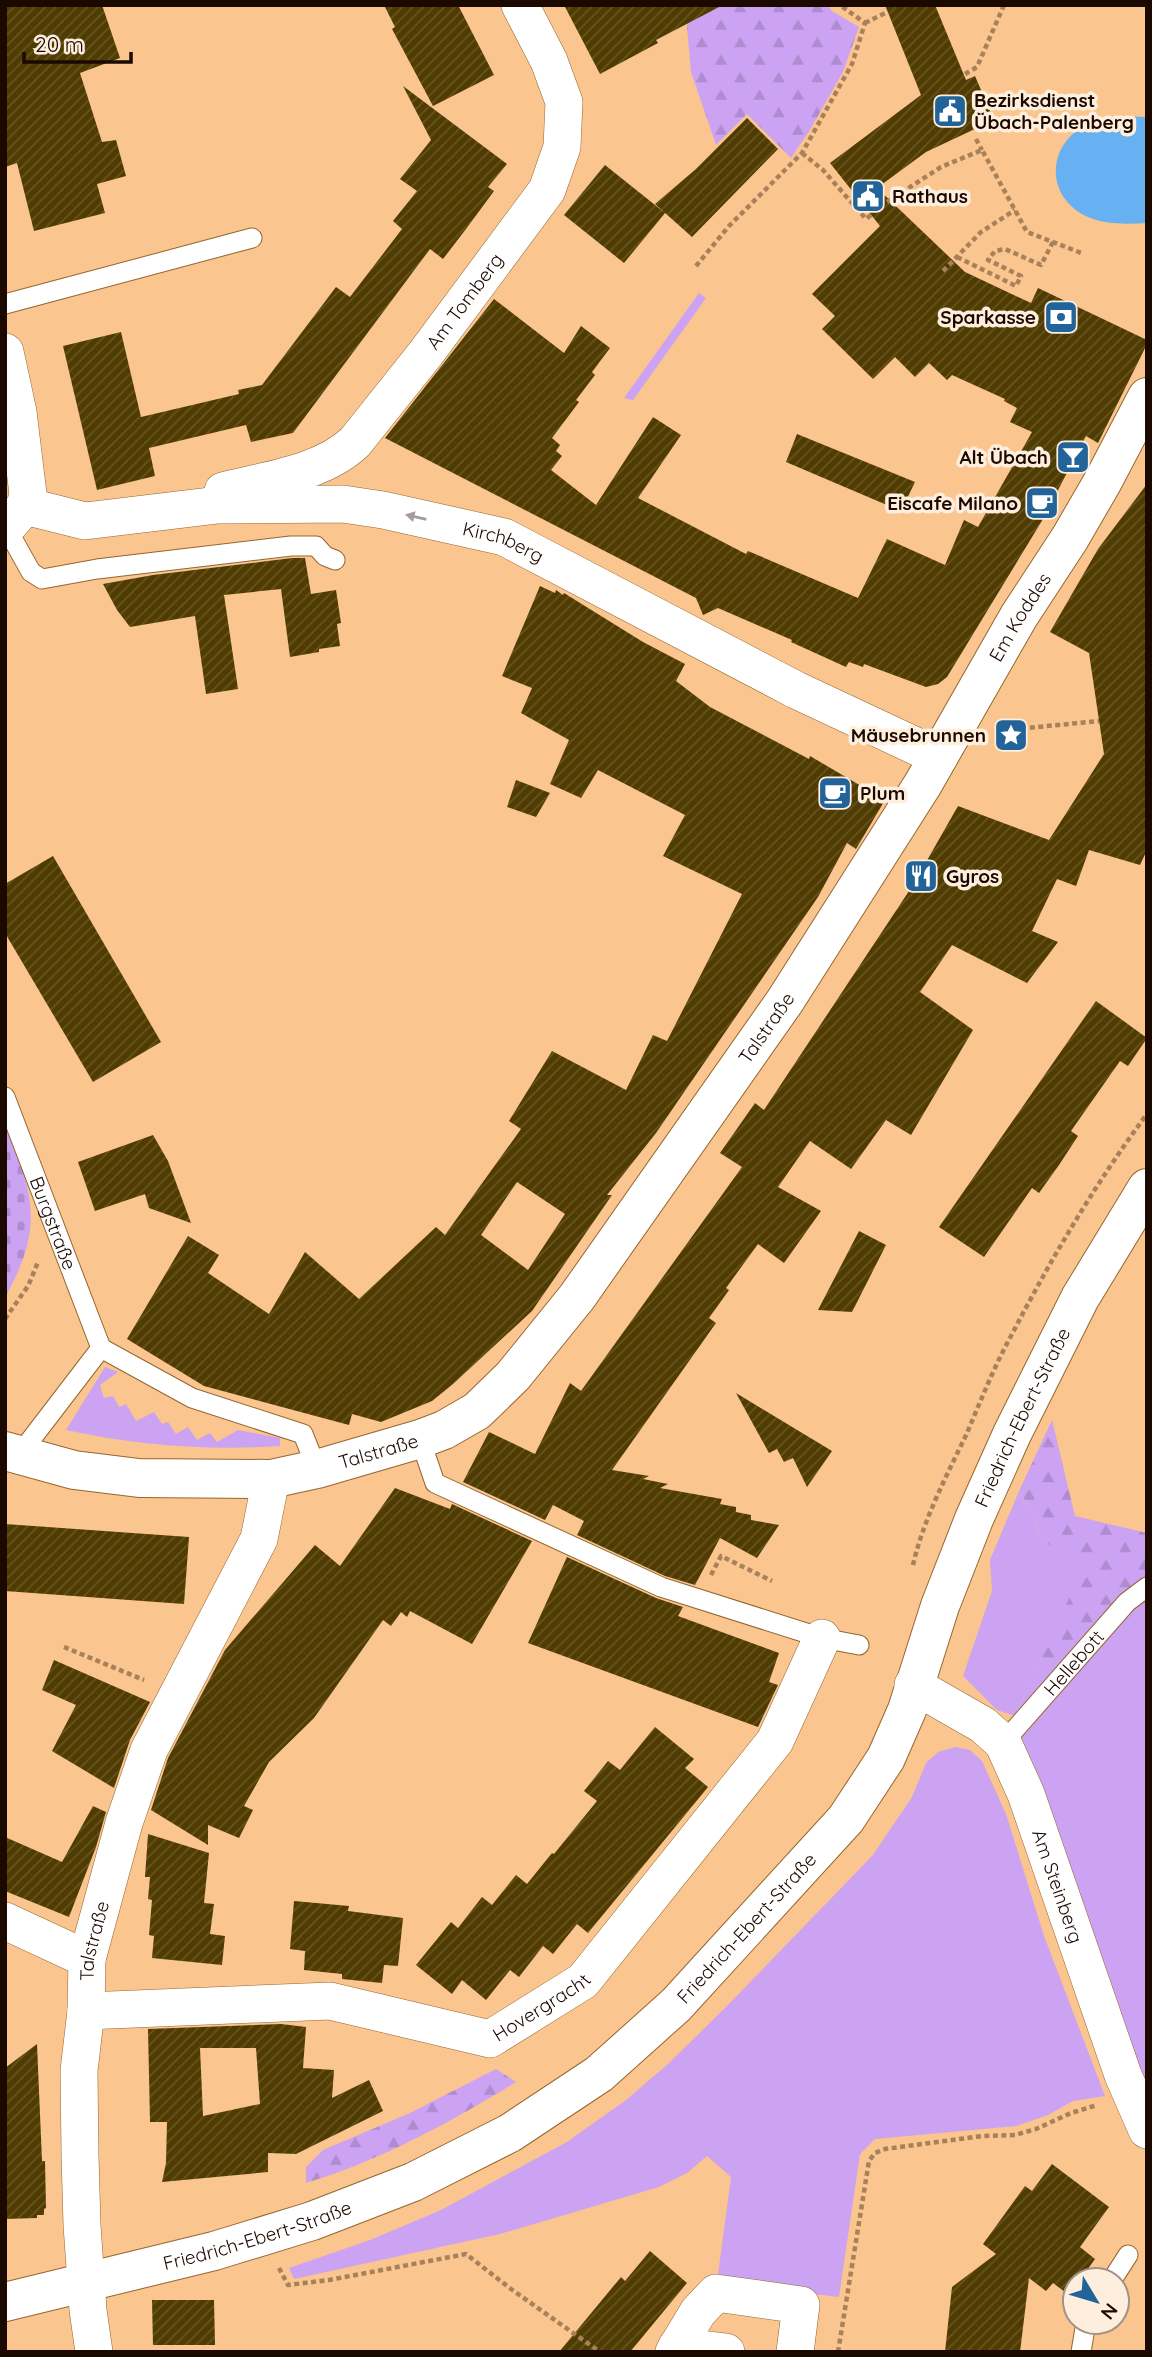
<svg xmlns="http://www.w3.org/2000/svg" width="1152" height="2357" font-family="Quicksand,sans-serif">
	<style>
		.green { fill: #cca3f3 }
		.forest { fill: url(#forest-firs) }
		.cemetery { fill: url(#cemetery-stones) }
		.water { fill: #67b0f1 }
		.building { fill: url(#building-hatch); fill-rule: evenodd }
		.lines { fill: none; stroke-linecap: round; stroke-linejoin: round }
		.lane-casing { stroke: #95662f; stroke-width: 21 }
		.street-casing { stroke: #95662f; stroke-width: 38 }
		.secondary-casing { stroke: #95662f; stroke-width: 40 }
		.path { stroke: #a8805a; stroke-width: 4.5; stroke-dasharray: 5 3.5; stroke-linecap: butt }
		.lane { stroke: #fff; stroke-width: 19 }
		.street { stroke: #fff; stroke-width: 37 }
		.secondary { stroke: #fff; stroke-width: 38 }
		.oneway { fill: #a49d99 }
		.labels { text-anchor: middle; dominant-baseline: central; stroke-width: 7; stroke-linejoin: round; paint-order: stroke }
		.poi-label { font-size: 19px; font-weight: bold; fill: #1b0900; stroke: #feeede; text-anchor: start }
		.street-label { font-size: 19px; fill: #1b0900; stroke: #feeede }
	</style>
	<defs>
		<pattern id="forest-firs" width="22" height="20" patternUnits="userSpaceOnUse" patternTransform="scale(1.75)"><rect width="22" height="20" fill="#cca3f3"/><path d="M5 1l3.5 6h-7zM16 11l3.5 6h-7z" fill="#af8bcf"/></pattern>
		<pattern id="cemetery-stones" width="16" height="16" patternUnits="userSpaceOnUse" patternTransform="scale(1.75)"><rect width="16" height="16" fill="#cca3f3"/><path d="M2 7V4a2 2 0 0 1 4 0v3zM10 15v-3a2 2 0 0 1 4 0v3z" fill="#af8bcf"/></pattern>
		<pattern id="building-hatch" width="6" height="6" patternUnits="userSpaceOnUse" patternTransform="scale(1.75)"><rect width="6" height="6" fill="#503c01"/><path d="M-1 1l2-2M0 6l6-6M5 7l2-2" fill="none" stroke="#655424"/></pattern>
	</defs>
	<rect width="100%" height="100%" fill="#fac58e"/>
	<!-- green -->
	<path class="green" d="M 699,293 L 706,298 L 633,400 L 624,398 Z
		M 105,1367 L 118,1372 L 100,1385 L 104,1398 L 113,1396 L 119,1407 L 126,1404 L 136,1421 L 154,1412 L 162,1424 L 168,1422 L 176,1434 L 188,1427 L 197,1440 L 210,1433 L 217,1442 L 238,1430 L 280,1438 L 280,1446 C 209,1451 135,1445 66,1430 Z
		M 1019,1491 L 1036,1520 L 1040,1536 L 1051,1547 L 1087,1560 L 1015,1716 L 997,1710 L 963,1676 L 992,1591 L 990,1560 Z
		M 1147,1592 L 1147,2093 L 1018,1732 Z
		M 956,1747 L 970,1750 L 982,1761 L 1006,1814 L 1044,1936 L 1105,2096 L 1073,2101 L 1048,2115 L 1016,2126 L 875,2139 L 860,2154 L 839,2297 L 717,2282 L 731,2177 L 707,2156 L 687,2173 L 659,2187 L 500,2234 L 294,2279 L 289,2268 L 370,2240 L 439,2211 L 567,2142 L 626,2100 L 668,2064 L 724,2009 L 873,1855 L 912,1797 L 926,1763 L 938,1752 Z"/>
	<!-- forest -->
	<path class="forest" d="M 685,5 L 827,5 L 832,11 L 859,27 L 843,72 L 810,130 L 791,158 L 747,114 L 716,145 L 691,72 Z
		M 1052,1420 L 1075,1516 L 1147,1533 L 1147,1581 L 1015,1716 L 1086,1561 L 1051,1547 L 1040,1536 L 1036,1520 L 1019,1491 Z
		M 496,2069 L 516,2082 C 447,2124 383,2159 306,2183 L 306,2167 L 323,2150 L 410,2113 Z"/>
	<!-- cemetery -->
	<path class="cemetery" d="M 5,1121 C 32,1192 46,1226 5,1297 Z"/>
	<!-- water -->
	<path class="water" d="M 1147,117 L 1147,223 C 1126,224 1107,225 1088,217 C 1042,196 1047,139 1093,122 C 1109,116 1129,116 1147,117 Z"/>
	<!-- building -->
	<path class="building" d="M 5,5 L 102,5 L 120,58 L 80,73 L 102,142 L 116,140 L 126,176 L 97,184 L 105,213 L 34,231 L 17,163 L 5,167 Z
		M 384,5 L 458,5 L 494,75 L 433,106 L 392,29 L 395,27 Z
		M 564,5 L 723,5 L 656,40 L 658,43 L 600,74 Z
		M 885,5 L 935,5 L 966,80 L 975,76 L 994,120 L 926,152 L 877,188 L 965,272 L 1031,303 L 1038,288 L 1147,340 L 1147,344 L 1098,443 L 1086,436 L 1043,519 L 947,677 L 938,684 L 926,687 L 864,664 L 863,667 L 849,662 L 846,667 L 791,642 L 792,640 L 718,608 L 703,615 L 696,598 L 385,438 L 494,299 L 564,353 L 581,326 L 610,348 L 592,372 L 595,375 L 576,400 L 579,402 L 552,438 L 560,445 L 556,451 L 562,456 L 551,470 L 596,505 L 653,417 L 681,435 L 638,498 L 746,554 L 748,551 L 858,598 L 887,539 L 945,565 L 964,520 L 978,527 L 1032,432 L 1010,422 L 1017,408 L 1004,401 L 1005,399 L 952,375 L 947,380 L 929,363 L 915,377 L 895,357 L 873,379 L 822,329 L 835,316 L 812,294 L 880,226 L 830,163 L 921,95 Z
		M 403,86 L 507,164 L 488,187 L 494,191 L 466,229 L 443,259 L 430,249 L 293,433 L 251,442 L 246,425 L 149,448 L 155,476 L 97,490 L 63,346 L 121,332 L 141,417 L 239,394 L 238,390 L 262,385 L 336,287 L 350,297 L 402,229 L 393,221 L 417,191 L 400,179 L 431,140 Z
		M 747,118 L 778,149 L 692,237 L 655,204 L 696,169 Z
		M 605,165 L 665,213 L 624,263 L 564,215 Z
		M 797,434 L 915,482 L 901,511 L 786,462 Z
		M 1147,484 L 1147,850 L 1140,865 L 1089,850 L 1076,886 L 1057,879 L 1032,931 L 1058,942 L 1027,983 L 952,945 L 920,992 L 973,1030 L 911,1135 L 886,1120 L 851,1169 L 810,1141 L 778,1187 L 821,1211 L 784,1263 L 758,1244 L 726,1288 L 729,1290 L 709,1318 L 716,1323 L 612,1470 L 649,1476 L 643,1479 L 668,1484 L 660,1488 L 722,1499 L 720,1504 L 736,1507 L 736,1512 L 751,1515 L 751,1520 L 779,1525 L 757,1558 L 720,1538 L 695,1585 L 665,1576 L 577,1535 L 584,1521 L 553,1505 L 545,1520 L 463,1482 L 489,1432 L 535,1454 L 570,1383 L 581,1391 L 742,1167 L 720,1153 L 755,1103 L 764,1110 L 913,885 L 958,806 L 1049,840 L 1104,754 L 1089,653 L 1050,632 L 1098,549 Z
		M 292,558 L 305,558 L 311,594 L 336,590 L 341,623 L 337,624 L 340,646 L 319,649 L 319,652 L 290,657 L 281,589 L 224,595 L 238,689 L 206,694 L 195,616 L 130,627 L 117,610 L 103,584 L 153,575 Z
		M 540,586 L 555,593 L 556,590 L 563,595 L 564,593 L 643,642 L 685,664 L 676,681 L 710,707 L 809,759 L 810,756 L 885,800 L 856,849 L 847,843 L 818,897 L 656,1133 L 607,1195 L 612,1195 L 532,1311 L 453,1384 L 432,1401 L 381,1422 L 352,1414 L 349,1425 L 204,1386 L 127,1339 L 188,1236 L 219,1255 L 208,1273 L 269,1314 L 305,1252 L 359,1299 L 436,1227 L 445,1235 L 521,1129 L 509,1121 L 552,1051 L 626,1090 L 653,1035 L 667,1041 L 742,894 L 663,856 L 685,815 L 598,770 L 581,798 L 550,784 L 569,740 L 521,713 L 532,688 L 502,676 ZM 517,1182 L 565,1214 L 528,1270 L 481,1235 Z
		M 516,780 L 550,793 L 536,817 L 507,807 Z
		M 53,856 L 161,1042 L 93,1082 L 5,933 L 5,884 Z
		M 1096,1001 L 1147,1038 L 1128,1066 L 1120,1061 L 1071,1131 L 1078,1136 L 1059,1165 L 1039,1193 L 1032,1188 L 984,1257 L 939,1227 Z
		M 153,1135 L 168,1161 L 191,1223 L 149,1208 L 145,1194 L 95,1211 L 78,1162 Z
		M 859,1231 L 886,1245 L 852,1312 L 818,1310 Z
		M 736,1393 L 832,1451 L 807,1487 L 793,1458 L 784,1462 L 777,1449 L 769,1453 Z
		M 395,1488 L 450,1509 L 452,1504 L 532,1541 L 472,1644 L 410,1611 L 407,1617 L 401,1612 L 391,1626 L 383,1620 L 314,1718 L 269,1762 L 244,1806 L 253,1810 L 239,1838 L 208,1825 L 208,1845 L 151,1810 L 168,1758 L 225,1650 L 315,1545 L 340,1566 Z
		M 5,1524 L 189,1537 L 184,1604 L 5,1591 Z
		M 567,1557 L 656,1598 L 683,1607 L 678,1616 L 779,1653 L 769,1682 L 778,1685 L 758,1727 L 528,1643 Z
		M 54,1660 L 150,1702 L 130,1740 L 114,1788 L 52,1751 L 76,1705 L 42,1690 Z
		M 655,1727 L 694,1759 L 685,1768 L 708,1787 L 588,1933 L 577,1924 L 553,1954 L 543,1946 L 519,1977 L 510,1970 L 486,2000 L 462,1980 L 452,1994 L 416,1965 L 451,1922 L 458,1928 L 482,1897 L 492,1905 L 516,1875 L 527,1884 L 552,1853 L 554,1854 L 597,1801 L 584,1791 L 608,1761 L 620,1770 Z
		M 93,1806 L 106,1812 L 96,1847 L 69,1917 L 5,1891 L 5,1837 L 62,1862 Z
		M 148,1834 L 209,1853 L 204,1903 L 214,1904 L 210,1934 L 225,1936 L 222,1965 L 152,1958 L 154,1936 L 149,1935 L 152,1900 L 148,1899 L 150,1877 L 145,1877 Z
		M 294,1901 L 349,1906 L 348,1911 L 403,1918 L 398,1966 L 384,1965 L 382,1983 L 342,1979 L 342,1974 L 304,1970 L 305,1951 L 290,1949 Z
		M 281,2024 L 306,2027 L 303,2068 L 334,2070 L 332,2098 L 369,2080 L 383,2111 L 296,2154 L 268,2153 L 268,2172 L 162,2182 L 166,2163 L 167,2122 L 150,2122 L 148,2029 ZM 200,2048 L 256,2048 L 260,2104 L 203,2116 Z
		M 37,2044 L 42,2161 L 45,2161 L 46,2208 L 44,2209 L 44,2215 L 37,2215 L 37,2218 L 5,2219 L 5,2068 Z
		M 1052,2164 L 1109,2207 L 1080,2247 L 1095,2259 L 1080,2280 L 1075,2280 L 1075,2286 L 1069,2295 L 1053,2283 L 1046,2291 L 1029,2278 L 1020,2352 L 945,2352 L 952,2287 L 996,2254 L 983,2244 L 1025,2186 L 1032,2191 Z
		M 650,2251 L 687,2283 L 630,2352 L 559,2352 L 621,2277 L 625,2281 Z
		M 152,2300 L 214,2300 L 215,2345 L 153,2345 Z"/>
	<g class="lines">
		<!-- lane casing -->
		<g class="lane-casing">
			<g id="lane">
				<path d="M 5,304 L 252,238"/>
				<path d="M 7,529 L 31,572 L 42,579 L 97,569 L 291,546 L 316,546 L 325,556 L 335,560"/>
				<path id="s1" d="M 5,1097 L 101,1348 L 192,1398 L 303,1434 L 317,1469"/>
				<path d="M 420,1439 L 435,1483 L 661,1587 L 822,1638 L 859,1645"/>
				<path d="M 19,1455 L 101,1348"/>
				<path id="s2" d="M 1003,1743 L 1127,1602 L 1147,1587"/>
				<path d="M 1112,2280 L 1128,2255"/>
				<path d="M 1081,2352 L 1086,2322"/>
			</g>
		</g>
		<!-- street casing -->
		<g class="street-casing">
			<g id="street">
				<path d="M 5,352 L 18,412 L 28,494 L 25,506 L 5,529"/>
				<path id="s3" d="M 222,494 L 223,491 C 266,480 323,473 355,442 L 426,353 L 547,190 L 562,147 L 564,102 L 549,61 L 520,5"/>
				<path id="s4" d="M 25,506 L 85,521 L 218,505 L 343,504 L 383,510 L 504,537 L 796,690 L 939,757"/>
				<path id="s5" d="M 913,1685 L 983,1725 L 1003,1743 L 1026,1794 L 1123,2075 L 1147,2130"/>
				<path d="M 5,1921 L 87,1959"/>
				<path id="s6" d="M 86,2011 L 330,2001 L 490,2039 L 583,1981 L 775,1741 L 822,1638"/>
				<path d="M 677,2346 L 726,2352"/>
				<path id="s7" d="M 94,2352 L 88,2310 L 82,2225 L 80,2155 L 79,2071 L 86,2011 L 87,1959 L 124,1823 L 149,1750 L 259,1539 L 271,1479"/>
				<path d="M 674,2352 L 698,2312 L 716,2293 L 801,2305 L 795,2352"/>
			</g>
		</g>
		<!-- secondary casing -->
		<g class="secondary-casing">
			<g id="secondary">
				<path id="s8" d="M 5,1451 L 74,1470 L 139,1478 L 271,1479 L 317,1469 L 420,1439 L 444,1430 L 477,1411 L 513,1376 L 577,1297 L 785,1001 L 923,784 L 1019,616 L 1070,538 L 1103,481 L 1147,397"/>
				<path id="s9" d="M 5,2302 L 214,2251 L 312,2221 L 413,2182 L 510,2133 L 599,2074 L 676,2005 L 846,1819 L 886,1758 L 907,1710 L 940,1606 L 974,1519 L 1012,1434 L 1080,1298 L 1147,1188"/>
			</g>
		</g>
		<!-- path -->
		<path class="path" d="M 865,23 L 885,13
			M 965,74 L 977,67 L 1004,5
			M 976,139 L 982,150
			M 802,153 L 823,170 L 866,219 L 871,215
			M 887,202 L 941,167 L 982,150 L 1027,232 L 1084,254
			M 957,257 L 1016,286 L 1021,276 L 988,260 L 995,251 L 1005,249 L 1041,265 L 1053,242
			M 696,266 L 729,226 L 802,153 L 852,64 L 865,23 L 840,5
			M 943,271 L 981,232 L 1015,210
			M 996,731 L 1099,721
			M 5,1319 L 28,1286 L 38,1262
			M 913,1565 C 923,1520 947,1475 967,1433 C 981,1400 994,1367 1011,1336 C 1051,1259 1095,1184 1147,1114
			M 711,1575 L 721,1556 L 772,1581
			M 64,1647 L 144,1680
			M 279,2268 L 288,2285 L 329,2280 L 466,2254 L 511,2289 L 600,2352
			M 838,2352 L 869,2161 L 875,2153 L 885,2149 L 982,2136 L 1015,2135 L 1036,2129 L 1071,2113 L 1097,2105"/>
		<!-- lane -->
		<use href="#lane" class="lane"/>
		<!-- street -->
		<use href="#street" class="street"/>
		<!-- secondary -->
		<use href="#secondary" class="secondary"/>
	</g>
	<!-- one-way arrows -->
	<defs><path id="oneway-solid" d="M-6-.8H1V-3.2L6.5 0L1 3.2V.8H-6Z" transform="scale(1.75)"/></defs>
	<use class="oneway" href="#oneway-solid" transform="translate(416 517) rotate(-167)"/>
	<!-- icons -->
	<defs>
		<g id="civic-square" transform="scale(1.75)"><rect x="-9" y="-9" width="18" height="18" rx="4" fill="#226499" stroke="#feeede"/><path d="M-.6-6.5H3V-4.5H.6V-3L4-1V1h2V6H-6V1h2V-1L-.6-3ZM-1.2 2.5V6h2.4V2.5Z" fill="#fff"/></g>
		<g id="bank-square" transform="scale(1.75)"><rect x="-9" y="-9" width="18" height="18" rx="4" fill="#226499" stroke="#feeede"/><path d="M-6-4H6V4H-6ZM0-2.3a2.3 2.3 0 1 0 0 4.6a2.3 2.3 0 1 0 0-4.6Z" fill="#fff"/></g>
		<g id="bar-square" transform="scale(1.75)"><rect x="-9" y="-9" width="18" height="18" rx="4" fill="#226499" stroke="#feeede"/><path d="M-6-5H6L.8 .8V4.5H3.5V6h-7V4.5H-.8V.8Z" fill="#fff"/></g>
		<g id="cafe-square" transform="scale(1.75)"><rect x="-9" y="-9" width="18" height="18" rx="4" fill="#226499" stroke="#feeede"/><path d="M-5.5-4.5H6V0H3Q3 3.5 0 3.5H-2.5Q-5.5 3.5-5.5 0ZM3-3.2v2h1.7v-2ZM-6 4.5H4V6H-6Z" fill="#fff"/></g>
		<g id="sight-square" transform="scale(1.75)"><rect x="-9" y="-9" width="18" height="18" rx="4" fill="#226499" stroke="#feeede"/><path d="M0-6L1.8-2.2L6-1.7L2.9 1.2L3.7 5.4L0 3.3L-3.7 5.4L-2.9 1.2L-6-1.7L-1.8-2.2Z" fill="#fff"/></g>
		<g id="restaurant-square" transform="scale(1.75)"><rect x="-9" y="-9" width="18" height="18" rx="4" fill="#226499" stroke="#feeede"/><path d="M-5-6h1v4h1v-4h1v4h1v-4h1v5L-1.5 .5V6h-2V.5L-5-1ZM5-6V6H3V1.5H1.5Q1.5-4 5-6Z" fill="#fff"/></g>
	</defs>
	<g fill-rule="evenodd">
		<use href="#civic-square" x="950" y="111"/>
		<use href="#civic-square" x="868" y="196"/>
		<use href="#bank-square" x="1061" y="317"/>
		<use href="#bar-square" x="1073" y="457"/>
		<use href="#cafe-square" x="1042" y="503"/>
		<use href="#sight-square" x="1011" y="735"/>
		<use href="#cafe-square" x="835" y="793"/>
		<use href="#restaurant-square" x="921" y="876"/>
	</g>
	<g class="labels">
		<!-- poi labels -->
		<g class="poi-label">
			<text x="974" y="100">Bezirksdienst<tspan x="974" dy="22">Übach-Palenberg</tspan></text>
			<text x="892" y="196">Rathaus</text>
			<text x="1036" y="317" text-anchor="end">Sparkasse</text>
			<text x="1048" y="457" text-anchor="end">Alt Übach</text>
			<text x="1018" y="503" text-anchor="end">Eiscafe Milano</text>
			<text x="986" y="735" text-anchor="end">Mäusebrunnen</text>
			<text x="860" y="793">Plum</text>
			<text x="946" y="876">Gyros</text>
		</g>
		<!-- street labels -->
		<g class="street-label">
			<text stroke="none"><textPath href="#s3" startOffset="324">Am Tomberg</textPath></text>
			<text stroke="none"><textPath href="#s4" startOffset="486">Kirchberg</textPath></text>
			<text stroke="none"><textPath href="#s8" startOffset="1451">Em Koddes</textPath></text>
			<text stroke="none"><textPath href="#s8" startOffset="968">Talstraße</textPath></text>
			<text stroke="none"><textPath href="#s1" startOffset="135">Burgstraße</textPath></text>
			<text stroke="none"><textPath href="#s9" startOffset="1437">Friedrich-Ebert-Straße</textPath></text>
			<text stroke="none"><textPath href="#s8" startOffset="380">Talstraße</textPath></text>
			<text stroke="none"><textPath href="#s2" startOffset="107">Hellebott</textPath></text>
			<text stroke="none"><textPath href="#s5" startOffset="261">Am Steinberg</textPath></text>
			<text stroke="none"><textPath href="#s9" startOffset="849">Friedrich-Ebert-Straße</textPath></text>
			<text stroke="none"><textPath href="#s7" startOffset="413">Talstraße</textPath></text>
			<text stroke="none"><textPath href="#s6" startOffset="469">Hovergracht</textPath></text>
			<text stroke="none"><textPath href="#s9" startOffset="261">Friedrich-Ebert-Straße</textPath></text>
		</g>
	</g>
	<!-- border -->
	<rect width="1152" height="2357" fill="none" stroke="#1b0900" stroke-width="14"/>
	<!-- north arrow -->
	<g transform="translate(1096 2301) rotate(128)"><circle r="33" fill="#feeede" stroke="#a39285" stroke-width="2"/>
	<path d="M0-5L12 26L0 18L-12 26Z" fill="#226499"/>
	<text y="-10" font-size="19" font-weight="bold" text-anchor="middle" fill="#1b0900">N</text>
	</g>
	<!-- scale -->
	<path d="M24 52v10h107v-10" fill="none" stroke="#1b0900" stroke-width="3.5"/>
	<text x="35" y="52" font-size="21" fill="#1b0900" stroke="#feeede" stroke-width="5" paint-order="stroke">20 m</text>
</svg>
